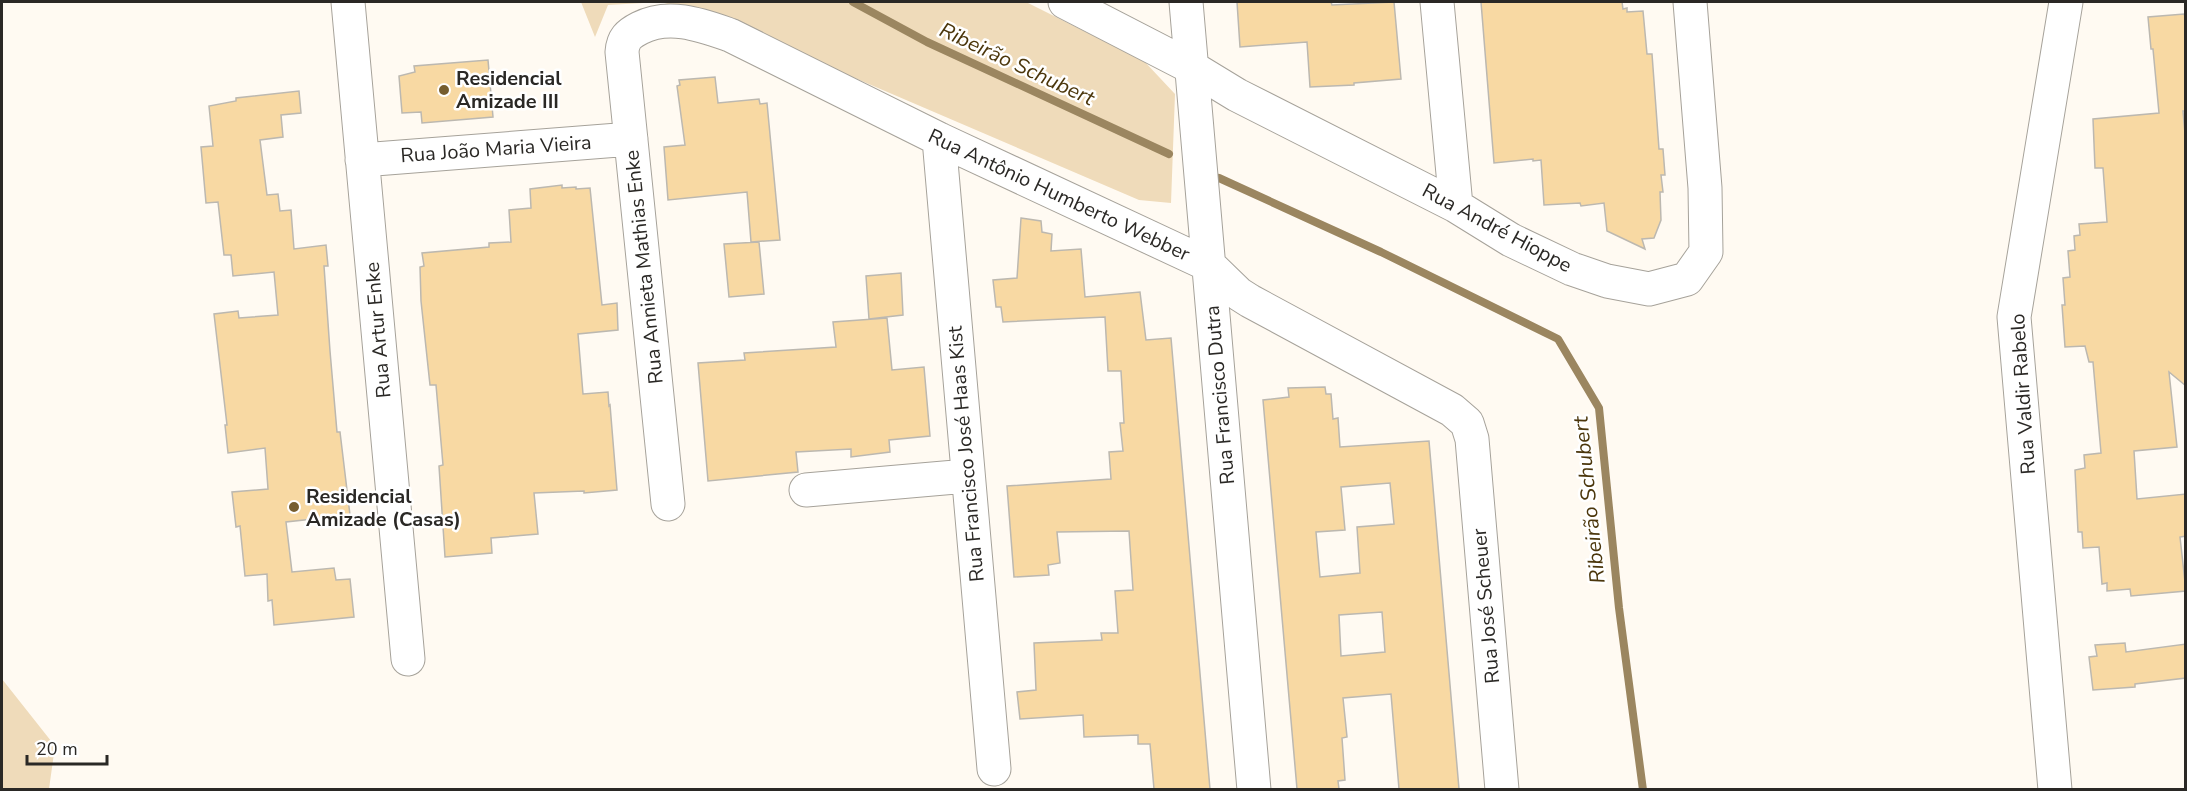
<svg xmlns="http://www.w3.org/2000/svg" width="2187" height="791" font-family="'Nunito Sans',sans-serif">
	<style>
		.green { fill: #efdbba }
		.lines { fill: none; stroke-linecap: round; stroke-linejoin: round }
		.stream { stroke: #9b8660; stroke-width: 8 }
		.building { fill: #f8d9a3; stroke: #bcb8b0; stroke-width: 1.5; fill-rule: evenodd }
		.minor-casing { stroke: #a6a29a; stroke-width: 35 }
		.minor { stroke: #fff; stroke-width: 33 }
		.poi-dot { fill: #765d2e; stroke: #fff; stroke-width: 2 }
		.labels { text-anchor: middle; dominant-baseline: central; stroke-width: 5; stroke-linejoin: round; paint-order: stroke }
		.poi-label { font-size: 20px; font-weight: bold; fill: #2a2825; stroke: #fff; text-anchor: start }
		.street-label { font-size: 20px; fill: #2a2825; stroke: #fff }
		.water-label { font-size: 21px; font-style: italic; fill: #4b360b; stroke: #fff }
	</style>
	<rect width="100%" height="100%" fill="#fffaf2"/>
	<!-- green -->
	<path class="green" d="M 581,2 L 1026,2 L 1144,61 L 1175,94 L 1171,203 L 1139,200 L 715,18 L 661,2 L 608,5 L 595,37 Z
		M 2,679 L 55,746 L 49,789 L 2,789 Z"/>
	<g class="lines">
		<!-- stream -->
		<path class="stream" d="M 853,2 L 927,42 L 1169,154
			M 1219,178 L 1381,252 L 1558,339 L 1599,408 L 1619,608 L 1643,790"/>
	</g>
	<!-- building -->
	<path class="building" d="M 1237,2 L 1331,2 L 1332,5 L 1394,2 L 1401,79 L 1354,83 L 1354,85 L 1310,87 L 1307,42 L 1240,47 Z
		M 1481,2 L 1622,2 L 1623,9 L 1627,8 L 1627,12 L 1643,11 L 1647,54 L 1652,54 L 1659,149 L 1663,149 L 1665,175 L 1661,175 L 1663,192 L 1660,192 L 1661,220 L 1654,238 L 1642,239 L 1645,249 L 1607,231 L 1604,203 L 1581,206 L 1580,203 L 1544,205 L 1541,160 L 1533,161 L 1533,159 L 1494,163 Z
		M 2184,14 L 2186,19 L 2186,111 L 2183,111 L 2186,145 L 2186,386 L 2169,372 L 2177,447 L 2134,451 L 2137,499 L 2186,494 L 2186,536 L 2180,537 L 2186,591 L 2131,596 L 2130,589 L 2107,591 L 2107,583 L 2102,584 L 2099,547 L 2083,548 L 2082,532 L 2078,532 L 2075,470 L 2085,468 L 2084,455 L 2101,453 L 2093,362 L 2089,362 L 2085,346 L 2065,347 L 2062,305 L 2065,305 L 2063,278 L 2070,277 L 2068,251 L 2075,250 L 2074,236 L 2080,235 L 2079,224 L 2107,222 L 2103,168 L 2095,168 L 2093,119 L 2159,113 L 2153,49 L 2151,49 L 2148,17 Z
		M 488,60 L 493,117 L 422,123 L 421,112 L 402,113 L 399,76 L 415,72 L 414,66 Z
		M 715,77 L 718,103 L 759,99 L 760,104 L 767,103 L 780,240 L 751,242 L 747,192 L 668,200 L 664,147 L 685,145 L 677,86 L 680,85 L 679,80 Z
		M 299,91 L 301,113 L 281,115 L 283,137 L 260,140 L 267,195 L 278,194 L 280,211 L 291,210 L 294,249 L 326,245 L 328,266 L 324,266 L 330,351 L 337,432 L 340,432 L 350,515 L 286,522 L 292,572 L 334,568 L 336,580 L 350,579 L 354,617 L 274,625 L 272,600 L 268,601 L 267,574 L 245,576 L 240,526 L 236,527 L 232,492 L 268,489 L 265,448 L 228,453 L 225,425 L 227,425 L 214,314 L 238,311 L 239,318 L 278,315 L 274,272 L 233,276 L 231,255 L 224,255 L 218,202 L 206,203 L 201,147 L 213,146 L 209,106 L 236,101 L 236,98 Z
		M 562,185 L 562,188 L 576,187 L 576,189 L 590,188 L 602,305 L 617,303 L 618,330 L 578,334 L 583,394 L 608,392 L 609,406 L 610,405 L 617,490 L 584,493 L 584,491 L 534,493 L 538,534 L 491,538 L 492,553 L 445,557 L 439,466 L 443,465 L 436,385 L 430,385 L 421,301 L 420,267 L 424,266 L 422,253 L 489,247 L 489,243 L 511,242 L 509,210 L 531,208 L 530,189 Z
		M 1021,218 L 1041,221 L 1042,232 L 1052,234 L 1051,251 L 1081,249 L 1085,297 L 1140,292 L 1146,340 L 1171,338 L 1210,789 L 1154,789 L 1150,744 L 1138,744 L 1138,735 L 1084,737 L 1083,715 L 1020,719 L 1017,692 L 1036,690 L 1034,643 L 1102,640 L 1101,633 L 1118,633 L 1115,591 L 1133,590 L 1129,531 L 1057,532 L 1060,563 L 1048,565 L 1049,575 L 1014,577 L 1007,486 L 1111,479 L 1109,452 L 1123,451 L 1120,423 L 1124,423 L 1121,371 L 1108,371 L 1105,317 L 1003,322 L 1001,307 L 996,307 L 993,280 L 1017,278 Z
		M 759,242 L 764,294 L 729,297 L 724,244 Z
		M 901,273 L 903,315 L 869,319 L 866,276 Z
		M 887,318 L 892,370 L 924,367 L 930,436 L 889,440 L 890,452 L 851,457 L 851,449 L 796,452 L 798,472 L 708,481 L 698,363 L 745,360 L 744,353 L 836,347 L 833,322 Z
		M 1325,387 L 1326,394 L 1331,394 L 1333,419 L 1338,418 L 1340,447 L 1429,441 L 1459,789 L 1399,789 L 1391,694 L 1343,698 L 1347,737 L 1342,738 L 1345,780 L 1338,781 L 1339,789 L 1297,789 L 1263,400 L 1289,397 L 1288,388 ZM 1390,483 L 1394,524 L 1357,527 L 1360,573 L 1320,577 L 1316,532 L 1345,530 L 1341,487 ZM 1382,612 L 1385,652 L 1341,656 L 1339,615 Z
		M 2125,643 L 2126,652 L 2186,644 L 2186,678 L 2135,684 L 2135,687 L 2093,690 L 2089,657 L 2097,656 L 2095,645 Z"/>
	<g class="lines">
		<!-- minor casing -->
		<g class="minor-casing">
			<path id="minor" d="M 348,2 L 408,659
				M 1065,2 L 1191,67 L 1237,95 L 1456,206 L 1511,240 L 1572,269 L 1607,281 L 1649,289 L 1687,279 L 1706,252 L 1705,188 L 1690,2
				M 1186,2 L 1254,790
				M 1437,2 L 1456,206
				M 939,139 L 994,769
				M 362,160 L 631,139
				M 806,490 L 967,476
				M 668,504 L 622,52 C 623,39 628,34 640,28 C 669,13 701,25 730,35 L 939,139 L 1209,265 L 1239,294 L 1250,301 L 1452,410 L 1467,423 L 1472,439 L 1502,790
				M 2055,790 L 2014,317 L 2066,2"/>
		</g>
		<!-- minor -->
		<use href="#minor" class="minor"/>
	</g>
	<!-- markers -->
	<g class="poi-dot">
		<circle cx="444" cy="90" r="6"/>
		<circle cx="294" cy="507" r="6"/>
	</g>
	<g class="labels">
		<!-- poi labels -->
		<g class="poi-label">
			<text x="456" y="78">Residencial<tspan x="456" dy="23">Amizade III</tspan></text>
			<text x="306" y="496">Residencial<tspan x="306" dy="23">Amizade (Casas)</tspan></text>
		</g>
		<!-- street labels -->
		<g class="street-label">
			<text transform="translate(496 149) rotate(-4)">Rua João Maria Vieira</text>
			<text transform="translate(1059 195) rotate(25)">Rua Antônio Humberto Webber</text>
			<text transform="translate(1497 228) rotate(28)">Rua André Hioppe</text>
			<text transform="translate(644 267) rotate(-96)">Rua Annieta Mathias Enke</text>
			<text transform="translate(378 330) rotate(-95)">Rua Artur Enke</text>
			<text transform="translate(2023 394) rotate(-94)">Rua Valdir Rabelo</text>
			<text transform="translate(1220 395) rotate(-95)">Rua Francisco Dutra</text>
			<text transform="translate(966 454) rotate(-95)">Rua Francisco José Haas Kist</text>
			<text transform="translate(1486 606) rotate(-95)">Rua José Scheuer</text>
		</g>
		<!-- water labels -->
		<g class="water-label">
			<text transform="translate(1017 64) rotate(25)">Ribeirão Schubert</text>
			<text transform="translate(1589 500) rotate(-96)">Ribeirão Schubert</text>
		</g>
	</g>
	<!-- border -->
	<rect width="2187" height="791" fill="none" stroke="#2a2825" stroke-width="6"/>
	<!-- scale -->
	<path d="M27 755v9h80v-9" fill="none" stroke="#2a2825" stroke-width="3"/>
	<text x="36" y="755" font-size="18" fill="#2a2825" stroke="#ffffff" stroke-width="4.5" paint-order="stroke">20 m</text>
</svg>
